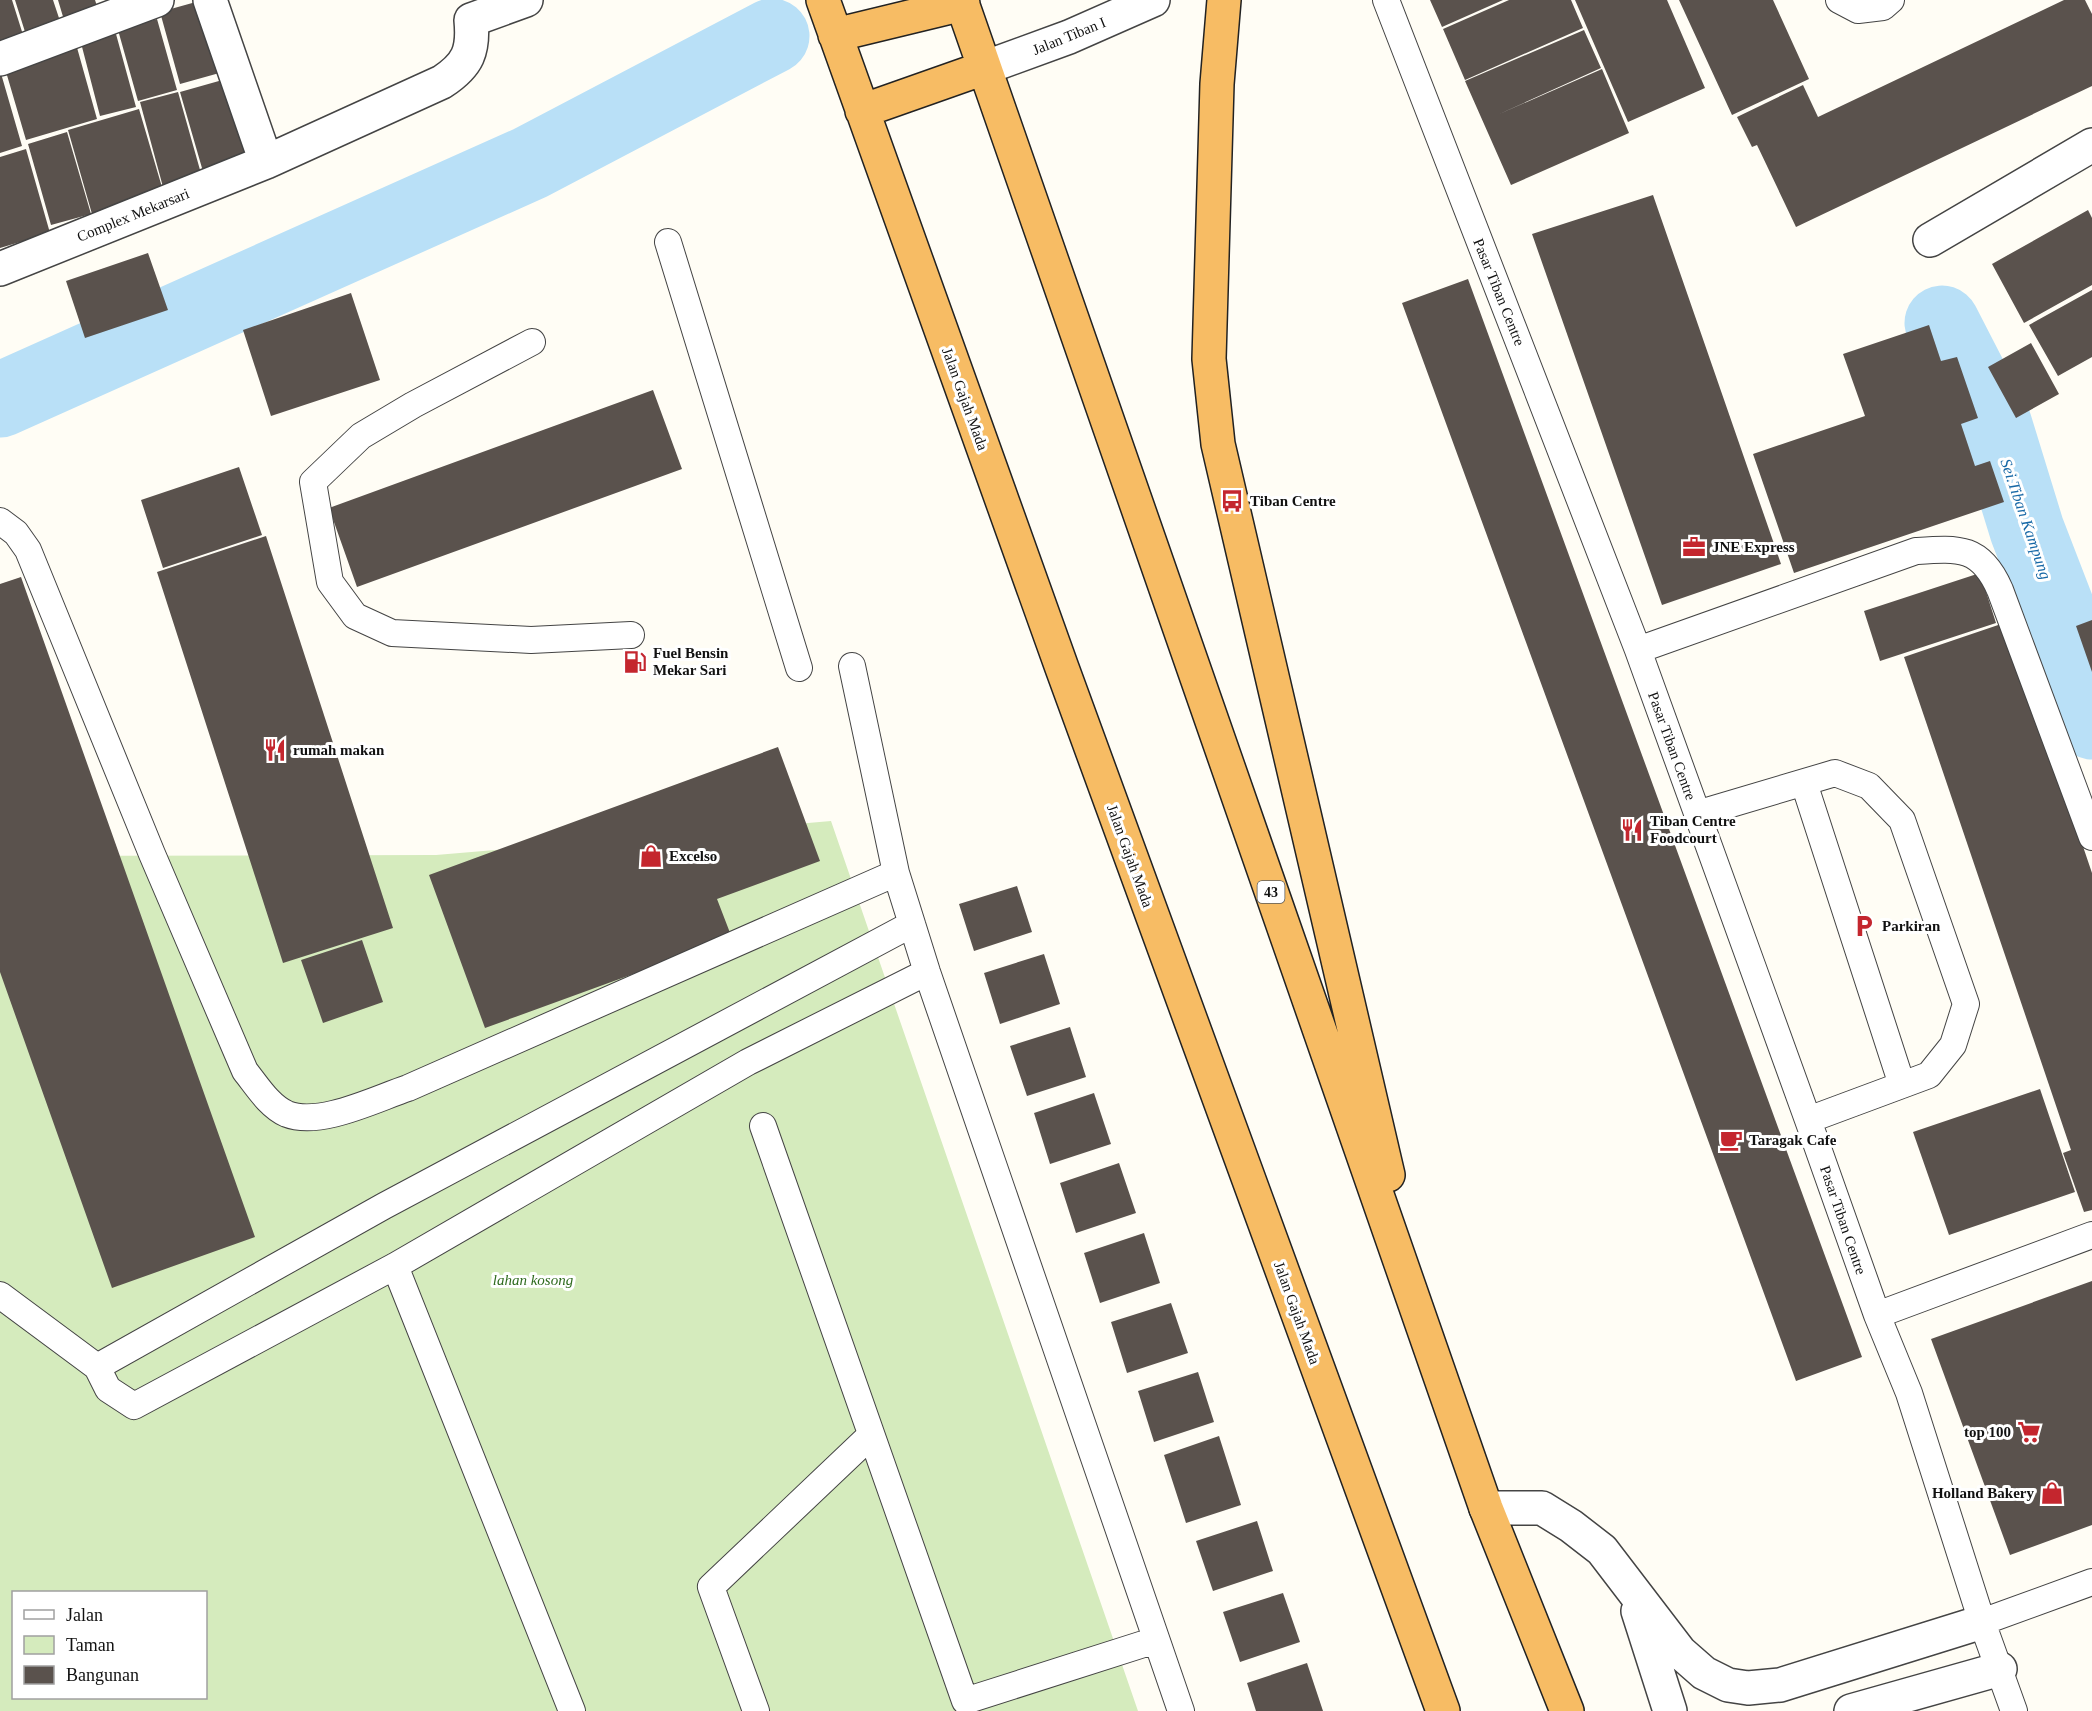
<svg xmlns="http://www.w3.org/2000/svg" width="2092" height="1711" font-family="'Times New Roman',serif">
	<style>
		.green { fill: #d5ebbd; fill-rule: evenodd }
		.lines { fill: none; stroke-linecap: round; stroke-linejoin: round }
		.river { stroke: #b9e0f7; stroke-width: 75 }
		.building { fill: #5a524d }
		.service-casing { stroke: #444; stroke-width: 28 }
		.minor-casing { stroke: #444; stroke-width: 36 }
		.tertiary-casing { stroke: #444; stroke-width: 36 }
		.trunk-casing { stroke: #222; stroke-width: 36 }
		.service { stroke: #fff; stroke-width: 26 }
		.minor { stroke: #fff; stroke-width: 33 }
		.tertiary { stroke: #fff; stroke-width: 33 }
		.trunk { stroke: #f7bc64; stroke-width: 33 }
		.labels { text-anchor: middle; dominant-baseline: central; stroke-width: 6; stroke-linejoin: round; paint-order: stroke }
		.shield { fill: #fff; stroke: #585858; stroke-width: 1.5 }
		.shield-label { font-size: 14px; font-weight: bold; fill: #111 }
		.street-label { font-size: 15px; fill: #111; stroke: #fff }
		.poi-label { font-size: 15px; font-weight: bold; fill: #111; stroke: #fff; text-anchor: start }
		.park-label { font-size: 15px; font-style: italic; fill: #2f6b1f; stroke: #fff }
		.water-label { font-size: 16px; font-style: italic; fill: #1768a6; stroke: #fff }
	</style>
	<rect width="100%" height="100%" fill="#fffdf5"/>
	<!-- green -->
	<path class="green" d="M 831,821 L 1138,1711 L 0,1711 L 0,856 L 436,855 ZM 14,1592 L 206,1592 L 206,1698 L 14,1698 Z"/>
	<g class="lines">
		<!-- river -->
		<path class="river" d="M 1942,323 L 1995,426 L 2027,530 L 2073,649 L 2092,722
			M 0,400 L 530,163 L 772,36"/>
	</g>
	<!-- building -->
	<path class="building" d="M 0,0 L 12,0 L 24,38 L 0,46 Z
		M 15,0 L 53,0 L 61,24 L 26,35 Z
		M 58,0 L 95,0 L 98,9 L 64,20 Z
		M 203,0 L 223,72 L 180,84 L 160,12 Z
		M 1430,0 L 1503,0 L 1442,27 Z
		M 1509,0 L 1571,0 L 1583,28 L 1465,80 L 1443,29 Z
		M 1575,0 L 1667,0 L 1705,88 L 1628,122 Z
		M 1679,0 L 1773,0 L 1809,79 L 1732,115 Z
		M 2064,0 L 2085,0 L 2092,14 L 2092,86 L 1796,227 L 1757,145 L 1752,147 L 1737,117 L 1803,85 L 1818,117 Z
		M 157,19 L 177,90 L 138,101 L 118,30 Z
		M 1584,30 L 1601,68 L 1497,115 L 1602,69 L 1629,133 L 1511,185 L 1465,81 Z
		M 116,34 L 136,107 L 100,116 L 81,43 Z
		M 76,44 L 97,119 L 26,140 L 4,65 Z
		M 0,70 L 22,146 L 0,153 Z
		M 226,79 L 250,161 L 204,175 L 180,92 Z
		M 178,92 L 202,177 L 163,187 L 140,102 Z
		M 139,109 L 164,194 L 92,214 L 68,130 Z
		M 67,132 L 91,214 L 51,225 L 28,144 Z
		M 26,149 L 50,233 L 0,248 L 0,157 Z
		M 1653,195 L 1781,564 L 1662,605 L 1532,234 Z
		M 2088,210 L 2092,218 L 2092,285 L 2024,323 L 1992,264 Z
		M 148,253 L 168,310 L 85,338 L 66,281 Z
		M 1468,279 L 1862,1357 L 1796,1381 L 1402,303 Z
		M 2092,290 L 2092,357 L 2058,376 L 2029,325 Z
		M 351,293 L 380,380 L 271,416 L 243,330 Z
		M 1929,325 L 1941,361 L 1957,357 L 1978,418 L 1961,424 L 1975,466 L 1990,461 L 2004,502 L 1794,573 L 1753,454 L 1865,416 L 1843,354 Z
		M 2031,343 L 2059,394 L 2016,418 L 1988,367 Z
		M 653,390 L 682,469 L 357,587 L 329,508 Z
		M 239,467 L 262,535 L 163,568 L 141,500 Z
		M 266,536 L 393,928 L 283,963 L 157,572 Z
		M 1980,573 L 1996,623 L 1880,661 L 1864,611 Z
		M 21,577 L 255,1237 L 112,1288 L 0,972 L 0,584 Z
		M 2092,620 L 2092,672 L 2076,626 Z
		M 2007,622 L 2092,873 L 2092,1210 L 2084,1212 L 2063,1153 L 2071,1150 L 1904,657 Z
		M 778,747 L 820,861 L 717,899 L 732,938 L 485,1028 L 429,875 Z
		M 1017,886 L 1032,932 L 974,951 L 959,904 Z
		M 362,940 L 383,1002 L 323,1023 L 301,960 Z
		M 1044,954 L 1060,1004 L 1000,1024 L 984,973 Z
		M 1070,1027 L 1086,1077 L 1027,1096 L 1010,1046 Z
		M 2040,1089 L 2075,1192 L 1949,1235 L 1913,1132 Z
		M 1094,1093 L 1111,1144 L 1050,1164 L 1034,1113 Z
		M 1119,1163 L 1136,1213 L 1076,1233 L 1060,1183 Z
		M 1144,1233 L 1160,1283 L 1100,1303 L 1084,1253 Z
		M 2092,1281 L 2092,1525 L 2010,1555 L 1931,1339 Z
		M 1171,1303 L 1188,1353 L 1127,1373 L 1111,1322 Z
		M 1198,1372 L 1214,1422 L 1154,1442 L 1138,1391 Z
		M 1219,1436 L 1241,1505 L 1186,1523 L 1164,1455 Z
		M 1257,1521 L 1273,1571 L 1213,1591 L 1196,1541 Z
		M 1283,1593 L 1300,1642 L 1240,1662 L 1223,1612 Z
		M 1307,1663 L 1323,1711 L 1256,1711 L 1247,1683 Z"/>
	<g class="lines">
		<!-- service casing -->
		<g class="service-casing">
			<path id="service" d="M 1386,0 L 1638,650 L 1808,1120 L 1877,1315 L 1909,1393 L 1982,1622 L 2014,1711
				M 1839,0 L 1858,10 L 1883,7 L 1891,0
				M 668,242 L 799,668
				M 532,342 L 413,405 L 361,436 L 313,482 L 330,582 L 355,616 L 392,633 L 531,640 L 631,635
				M 0,521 L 16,533 L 28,550 L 152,854 L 245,1071 C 257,1086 269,1106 287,1114 C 320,1127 375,1099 408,1088 L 896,873
				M 1638,650 L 1916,551 C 1959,548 1981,546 2000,590 L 2092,837
				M 852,666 L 896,873 L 927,972 L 1181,1711
				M 1804,783 L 1902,1085
				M 1697,814 L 1835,773 L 1869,786 L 1902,820 L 1966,1004 L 1953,1045 L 1929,1075 L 1808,1120
				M 763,1126 L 965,1701 L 1156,1640
				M 395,1266 L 572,1711
				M 0,1295 L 97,1367 L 108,1389 L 134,1406 L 395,1266 L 748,1062 L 927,972
				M 1877,1315 L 2092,1235
				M 97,1367 L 384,1206 L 912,924
				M 1982,1622 L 2092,1582
				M 756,1711 L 711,1587 L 871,1435"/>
		</g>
		<!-- minor casing -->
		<g class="minor-casing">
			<path id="minor" d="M 210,0 L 266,162
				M 0,59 L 157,0
				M 1930,240 L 2092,145
				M 0,269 L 266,162 L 442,82 C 468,65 474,51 471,20 L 526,0
				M 1486,1508 L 1542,1508 L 1571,1526 L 1602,1550 L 1680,1652 L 1704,1673 L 1728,1685 L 1748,1688 L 1780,1685 L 1982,1622
				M 1638,1611 L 1670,1711
				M 1851,1711 L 2000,1669"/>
		</g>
		<!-- tertiary casing -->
		<g class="tertiary-casing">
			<path id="tertiary" d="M 984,68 L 1069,37 L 1153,0"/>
		</g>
		<!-- trunk casing -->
		<g class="trunk-casing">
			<path id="trunk" d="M 823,0 L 1062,668 L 1443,1711
				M 961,0 L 1486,1508 L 1567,1711
				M 1224,0 L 1217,84 L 1209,359 L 1218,444 L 1388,1175
				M 835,35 L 963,4
				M 862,111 L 984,68"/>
		</g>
		<!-- service -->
		<use href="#service" class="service"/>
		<!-- minor -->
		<use href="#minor" class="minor"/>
		<!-- tertiary -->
		<use href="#tertiary" class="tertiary"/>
		<!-- trunk -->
		<use href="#trunk" class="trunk"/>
	</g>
	<!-- icons -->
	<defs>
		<g id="bus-bare" transform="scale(1.8)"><path d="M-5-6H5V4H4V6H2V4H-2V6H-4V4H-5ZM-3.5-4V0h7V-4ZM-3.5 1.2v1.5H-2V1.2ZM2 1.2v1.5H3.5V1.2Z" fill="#c4262e" stroke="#fff" stroke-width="2.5" paint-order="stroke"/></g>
		<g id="office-bare" transform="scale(1.8)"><path d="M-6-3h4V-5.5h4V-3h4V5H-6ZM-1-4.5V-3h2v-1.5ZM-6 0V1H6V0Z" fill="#c4262e" stroke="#fff" stroke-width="2.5" paint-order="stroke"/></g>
		<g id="fuel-bare" transform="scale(1.8)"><path d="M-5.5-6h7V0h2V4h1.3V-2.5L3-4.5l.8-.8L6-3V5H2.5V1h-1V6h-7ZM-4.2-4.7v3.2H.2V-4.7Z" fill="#c4262e" stroke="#fff" stroke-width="2.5" paint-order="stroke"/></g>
		<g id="restaurant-bare" transform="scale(1.8)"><path d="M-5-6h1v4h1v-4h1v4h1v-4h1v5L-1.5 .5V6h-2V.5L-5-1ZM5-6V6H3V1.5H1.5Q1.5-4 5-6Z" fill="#c4262e" stroke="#fff" stroke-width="2.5" paint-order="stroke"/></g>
		<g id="shop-bare" transform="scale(1.8)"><path d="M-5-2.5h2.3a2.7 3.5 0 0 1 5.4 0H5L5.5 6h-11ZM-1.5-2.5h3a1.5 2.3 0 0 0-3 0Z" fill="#c4262e" stroke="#fff" stroke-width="2.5" paint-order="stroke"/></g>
		<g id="parking-bare" transform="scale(1.8)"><path d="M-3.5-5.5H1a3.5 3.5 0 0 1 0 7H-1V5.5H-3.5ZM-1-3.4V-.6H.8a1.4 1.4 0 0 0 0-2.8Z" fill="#c4262e" stroke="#fff" stroke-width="2.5" paint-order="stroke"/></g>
		<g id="cafe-bare" transform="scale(1.8)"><path d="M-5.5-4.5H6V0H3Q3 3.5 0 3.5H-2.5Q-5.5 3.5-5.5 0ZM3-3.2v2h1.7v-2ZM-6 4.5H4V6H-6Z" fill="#c4262e" stroke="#fff" stroke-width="2.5" paint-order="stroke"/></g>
		<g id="supermarket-bare" transform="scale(1.8)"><path d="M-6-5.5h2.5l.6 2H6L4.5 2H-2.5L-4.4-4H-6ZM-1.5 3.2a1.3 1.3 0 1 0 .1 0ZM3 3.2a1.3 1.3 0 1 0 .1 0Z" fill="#c4262e" stroke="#fff" stroke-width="2.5" paint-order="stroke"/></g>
	</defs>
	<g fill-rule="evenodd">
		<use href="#bus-bare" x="1232" y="501"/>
		<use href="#office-bare" x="1694" y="547"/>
		<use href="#fuel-bare" x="635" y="662"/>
		<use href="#restaurant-bare" x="275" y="750"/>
		<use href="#restaurant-bare" x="1632" y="830"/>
		<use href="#shop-bare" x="651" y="856"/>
		<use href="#parking-bare" x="1864" y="926"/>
		<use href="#cafe-bare" x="1731" y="1140"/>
		<use href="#supermarket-bare" x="2029" y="1432"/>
		<use href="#shop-bare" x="2052" y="1493"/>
	</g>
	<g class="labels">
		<!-- shield labels -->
		<rect class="shield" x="1257.5" y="881" width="27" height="22" rx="4.5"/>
		<g class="shield-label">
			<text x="1271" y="892">43</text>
		</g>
		<!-- street labels -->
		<g class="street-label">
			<text transform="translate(1069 36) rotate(-22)">Jalan Tiban I</text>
			<text transform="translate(133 215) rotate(-22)">Complex Mekarsari</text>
			<text transform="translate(1499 292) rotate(68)">Pasar Tiban Centre</text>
			<text transform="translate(965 399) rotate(70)">Jalan Gajah Mada</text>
			<text transform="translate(1672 746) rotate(70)">Pasar Tiban Centre</text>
			<text transform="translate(1130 856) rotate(70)">Jalan Gajah Mada</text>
			<text transform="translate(1843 1220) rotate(71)">Pasar Tiban Centre</text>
			<text transform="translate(1297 1313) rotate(70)">Jalan Gajah Mada</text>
		</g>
		<!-- poi labels -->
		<g class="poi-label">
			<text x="1250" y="501">Tiban Centre</text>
			<text x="1712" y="547">JNE Express</text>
			<text x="653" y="653">Fuel Bensin<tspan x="653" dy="17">Mekar Sari</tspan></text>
			<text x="293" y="750">rumah makan</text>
			<text x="1650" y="821">Tiban Centre<tspan x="1650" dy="17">Foodcourt</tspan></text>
			<text x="669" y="856">Excelso</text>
			<text x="1882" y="926">Parkiran</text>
			<text x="1749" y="1140">Taragak Cafe</text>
			<text x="2011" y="1432" text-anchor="end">top 100</text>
			<text x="2034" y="1493" text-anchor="end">Holland Bakery</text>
		</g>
		<!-- park labels -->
		<g class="park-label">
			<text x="533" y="1280">lahan kosong</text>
		</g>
		<!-- water labels -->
		<g class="water-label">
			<text transform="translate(2026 519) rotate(71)">Sei.Tiban Kampung</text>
		</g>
	</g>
	<!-- legend -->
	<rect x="12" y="1591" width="195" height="108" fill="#ffffff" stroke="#a0a0a0" stroke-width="1.5"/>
	<rect x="24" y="1610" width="30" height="9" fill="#ffffff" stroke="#a0a0a0" stroke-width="1.5"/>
	<text x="66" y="1621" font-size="18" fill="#111111">Jalan</text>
	<rect x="24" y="1636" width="30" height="18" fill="#d5ebbd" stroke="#a0a0a0" stroke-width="1.5"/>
	<text x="66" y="1651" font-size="18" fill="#111111">Taman</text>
	<rect x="24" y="1666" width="30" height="18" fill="#5a524d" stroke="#a0a0a0" stroke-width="1.5"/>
	<text x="66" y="1681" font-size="18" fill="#111111">Bangunan</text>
</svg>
